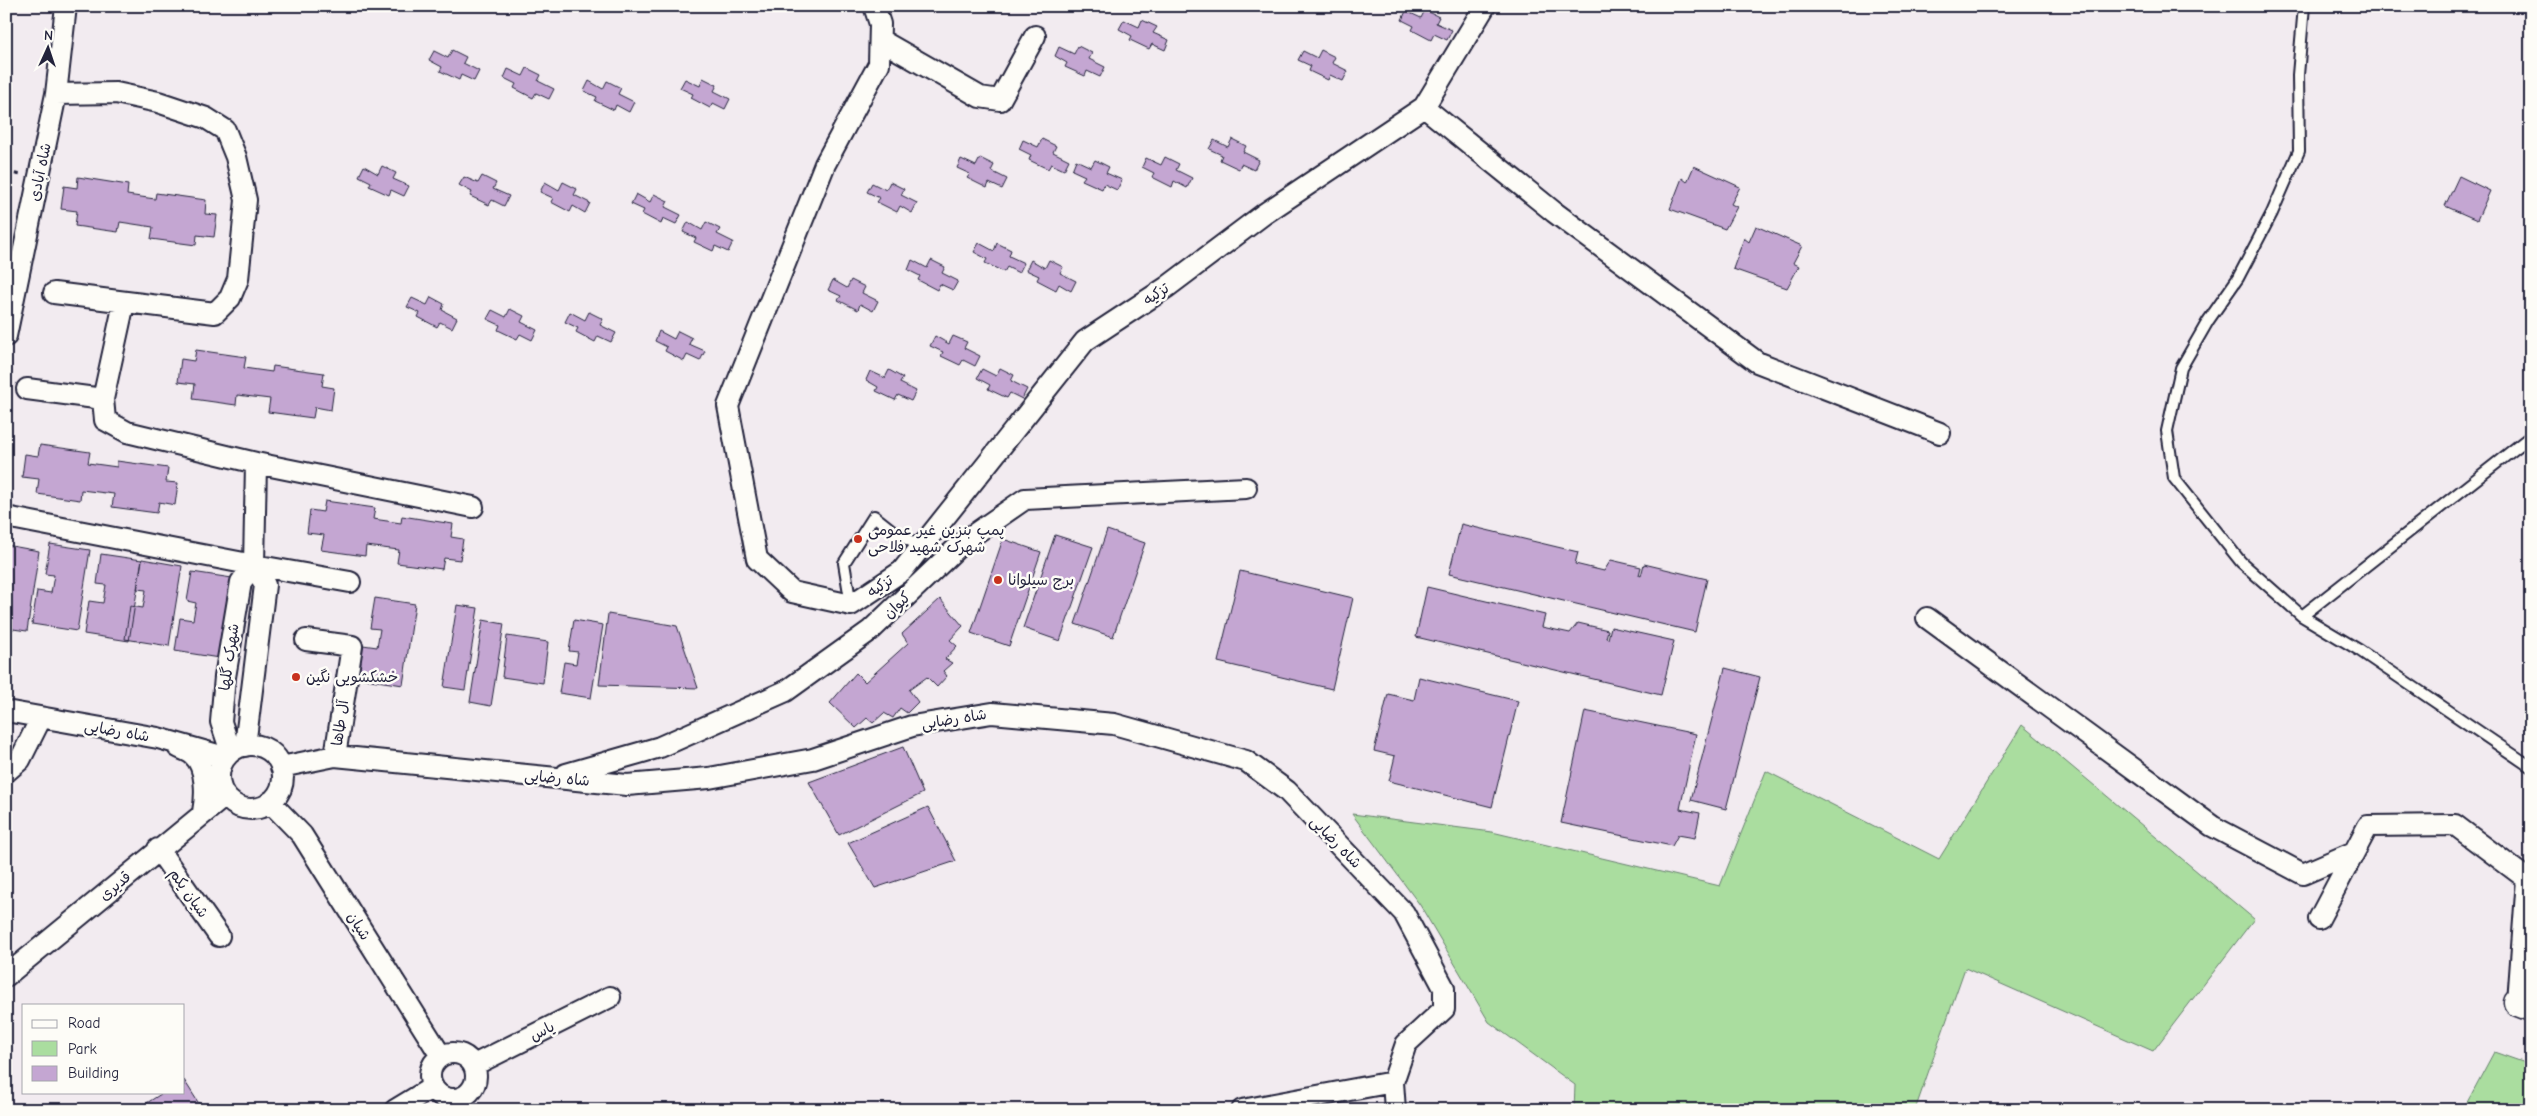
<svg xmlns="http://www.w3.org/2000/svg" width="2537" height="1116" font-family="'Comic Neue','Playpen Sans Arabic',sans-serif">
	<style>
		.green { fill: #aadd9f; stroke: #66806d }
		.building { fill: #c4a6d2; stroke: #22223b }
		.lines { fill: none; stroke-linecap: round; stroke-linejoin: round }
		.service-casing { stroke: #22223b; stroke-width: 14 }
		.minor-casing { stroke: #22223b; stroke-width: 24 }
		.secondary-casing { stroke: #22223b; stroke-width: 31 }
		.path { stroke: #22223b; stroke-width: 3; stroke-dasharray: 5 4; stroke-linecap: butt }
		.service { stroke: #fdfcf7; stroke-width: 10 }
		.minor { stroke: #fdfcf7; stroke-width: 20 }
		.secondary { stroke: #fdfcf7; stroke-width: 28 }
		.poi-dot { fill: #c8321e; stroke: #fdfcf7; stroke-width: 2 }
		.labels { text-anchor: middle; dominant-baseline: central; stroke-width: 5; stroke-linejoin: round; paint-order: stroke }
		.street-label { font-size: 15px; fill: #22223b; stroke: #fdfcf7 }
		.poi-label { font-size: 15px; fill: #22223b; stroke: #fdfcf7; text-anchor: start }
	</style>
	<rect width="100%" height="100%" fill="#f2ebf0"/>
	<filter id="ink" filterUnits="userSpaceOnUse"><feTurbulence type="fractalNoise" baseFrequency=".02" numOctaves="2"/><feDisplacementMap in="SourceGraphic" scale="10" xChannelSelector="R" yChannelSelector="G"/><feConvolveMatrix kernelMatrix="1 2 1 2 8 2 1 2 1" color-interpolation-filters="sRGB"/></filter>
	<g filter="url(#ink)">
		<!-- green -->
		<path class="green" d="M 2022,725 L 2254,919 L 2153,1051 L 1965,968 L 1915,1110 L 1574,1110 L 1575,1085 L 1489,1022 L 1420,905 L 1352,814 L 1492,832 L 1720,886 L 1766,771 L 1939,859 Z
			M 2494,1052 L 2531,1065 L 2531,1110 L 2463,1110 Z"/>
		<!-- building -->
		<path class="building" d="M 1425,10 L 1439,17 L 1436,23 L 1452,30 L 1447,40 L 1434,34 L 1431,40 L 1412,30 L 1414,26 L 1402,20 L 1406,11 L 1421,18 Z
			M 1124,20 L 1139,27 L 1142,20 L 1157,27 L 1153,33 L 1169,40 L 1165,50 L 1152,44 L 1149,49 L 1130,40 L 1132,36 L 1119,29 Z
			M 1078,46 L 1092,53 L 1089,59 L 1105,67 L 1100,77 L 1087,71 L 1085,76 L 1065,67 L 1067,63 L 1055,56 L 1059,47 L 1074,54 Z
			M 452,50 L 466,57 L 463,63 L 479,71 L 474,81 L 461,75 L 459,80 L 440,71 L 442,67 L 429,60 L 434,51 L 448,58 Z
			M 1321,50 L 1335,57 L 1332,63 L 1348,71 L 1343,81 L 1330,75 L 1328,80 L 1309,71 L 1311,66 L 1298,60 L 1303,51 L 1317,58 Z
			M 527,68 L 541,75 L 538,81 L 554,89 L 549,99 L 536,93 L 533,98 L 514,88 L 516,84 L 504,78 L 508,69 L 523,76 Z
			M 703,78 L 717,85 L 714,91 L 730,99 L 725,109 L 713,103 L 710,108 L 691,98 L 693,94 L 680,88 L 685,79 L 700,86 Z
			M 589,81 L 603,89 L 607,81 L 621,88 L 618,94 L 634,102 L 629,112 L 616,105 L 614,110 L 595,101 L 597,97 L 584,91 Z
			M 1042,139 L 1056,146 L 1053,152 L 1069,160 L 1064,170 L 1051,164 L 1048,169 L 1029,160 L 1031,155 L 1019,149 L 1023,140 L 1038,147 Z
			M 1232,139 L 1246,146 L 1243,152 L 1259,160 L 1254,170 L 1241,164 L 1239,169 L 1220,160 L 1222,155 L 1209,149 L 1214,140 L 1228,147 Z
			M 1165,157 L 1179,164 L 1176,170 L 1192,178 L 1187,188 L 1174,181 L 1172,187 L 1152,177 L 1154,173 L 1142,167 L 1146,158 L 1161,165 Z
			M 980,158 L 994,165 L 991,171 L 1007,179 L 1002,189 L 989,183 L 987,188 L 967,178 L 970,174 L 957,168 L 961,159 L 976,166 Z
			M 1076,160 L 1091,167 L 1095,160 L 1109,167 L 1106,173 L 1122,180 L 1117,190 L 1104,184 L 1102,189 L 1082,180 L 1085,176 L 1072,170 Z
			M 364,166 L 378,174 L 382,166 L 396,173 L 393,179 L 409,186 L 404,196 L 391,190 L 389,195 L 369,186 L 371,182 L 359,176 Z
			M 1694,166 L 1740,187 L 1731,204 L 1737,207 L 1725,229 L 1670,209 L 1682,178 L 1687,182 Z
			M 482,176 L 496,183 L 493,189 L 509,196 L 504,206 L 492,200 L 489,205 L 470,196 L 472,192 L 459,185 L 464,177 L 478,183 Z
			M 2459,176 L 2490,191 L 2477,220 L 2445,206 Z
			M 78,177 L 128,185 L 127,195 L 155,199 L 156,193 L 206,200 L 205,214 L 217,215 L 214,237 L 197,235 L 196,245 L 151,239 L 153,227 L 120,222 L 118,232 L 75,226 L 77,211 L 61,209 L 64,186 L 77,188 Z
			M 545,182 L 559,190 L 563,182 L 577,189 L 574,195 L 590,203 L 585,213 L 573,206 L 570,212 L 551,202 L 553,198 L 540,192 Z
			M 890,182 L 904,189 L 901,195 L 917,203 L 912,213 L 900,206 L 897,212 L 877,202 L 880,198 L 867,192 L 872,183 L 886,190 Z
			M 636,194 L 650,202 L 654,194 L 668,201 L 665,207 L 681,215 L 676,224 L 663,218 L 661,224 L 642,214 L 644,210 L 631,204 Z
			M 688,222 L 702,230 L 706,222 L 720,229 L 717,234 L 733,242 L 728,252 L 715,246 L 713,251 L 694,242 L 696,238 L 683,232 Z
			M 1756,226 L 1802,246 L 1793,263 L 1799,266 L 1787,288 L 1733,269 L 1744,238 L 1749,242 Z
			M 979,243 L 994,251 L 997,243 L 1011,250 L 1009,256 L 1024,263 L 1019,273 L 1007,267 L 1004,272 L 985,263 L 987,259 L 974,252 Z
			M 912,260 L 927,268 L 931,260 L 945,267 L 942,273 L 958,281 L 953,290 L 940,284 L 937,290 L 918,280 L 920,276 L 908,270 Z
			M 1031,260 L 1045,268 L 1049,260 L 1063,267 L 1060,273 L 1076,281 L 1071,291 L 1059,284 L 1056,290 L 1037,280 L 1039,276 L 1026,270 Z
			M 833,280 L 847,288 L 851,280 L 865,287 L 862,293 L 878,301 L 873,311 L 860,304 L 858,310 L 838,300 L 841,296 L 828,290 Z
			M 431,297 L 444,304 L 442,310 L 457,318 L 452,328 L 440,322 L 437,327 L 418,317 L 420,313 L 407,307 L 412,298 L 427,305 Z
			M 510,309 L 524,316 L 521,322 L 537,330 L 532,340 L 520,334 L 517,339 L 498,330 L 500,325 L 487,319 L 492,310 L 506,317 Z
			M 570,312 L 585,320 L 589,312 L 603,319 L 600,325 L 616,333 L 611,342 L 598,336 L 595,342 L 576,332 L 578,328 L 565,322 Z
			M 659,331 L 674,339 L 678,331 L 692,338 L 689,344 L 705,351 L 700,361 L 687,355 L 684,361 L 665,351 L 667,347 L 655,341 Z
			M 935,336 L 949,344 L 953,336 L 967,342 L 964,348 L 980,356 L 975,366 L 963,360 L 960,365 L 941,356 L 943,352 L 930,346 Z
			M 196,350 L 246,357 L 244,368 L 272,372 L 273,366 L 324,373 L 322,386 L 334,388 L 331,410 L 315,407 L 313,418 L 268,412 L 270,399 L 237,395 L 236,405 L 193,399 L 195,384 L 178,382 L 181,359 L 194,361 Z
			M 1000,368 L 1014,375 L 1011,381 L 1027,389 L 1022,399 L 1010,393 L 1007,398 L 988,389 L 990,385 L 977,378 L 982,369 L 996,376 Z
			M 889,370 L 903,378 L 900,383 L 916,391 L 911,401 L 898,395 L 895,400 L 876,391 L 878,387 L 866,380 L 870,371 L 885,378 Z
			M 40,445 L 90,452 L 88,463 L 117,467 L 117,461 L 168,468 L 166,482 L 178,483 L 175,505 L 159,502 L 157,513 L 112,507 L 114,494 L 81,490 L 80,500 L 37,494 L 39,479 L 22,477 L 25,454 L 38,456 Z
			M 325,501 L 375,508 L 373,519 L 401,523 L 402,516 L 453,524 L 451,537 L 463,539 L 460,560 L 444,558 L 442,569 L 397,563 L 399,550 L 366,546 L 365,556 L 321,550 L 324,535 L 307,533 L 310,510 L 323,512 Z
			M 1461,524 L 1578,552 L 1575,564 L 1604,571 L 1611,560 L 1641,567 L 1639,575 L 1641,576 L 1644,564 L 1707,579 L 1695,632 L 1449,574 Z
			M 1107,530 L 1145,543 L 1113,637 L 1075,624 Z
			M 1055,535 L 1093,547 L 1060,641 L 1023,628 Z
			M 1003,539 L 1041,552 L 1009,646 L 971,633 Z
			M 50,544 L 90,550 L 77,631 L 32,624 L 37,591 L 51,593 L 54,575 L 45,574 Z
			M 6,545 L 39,551 L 27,631 L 6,628 Z
			M 101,554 L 142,560 L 129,641 L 84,634 L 89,601 L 103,603 L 106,585 L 97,584 Z
			M 142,559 L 182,566 L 169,646 L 125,639 L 130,606 L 143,608 L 146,590 L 137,589 Z
			M 1240,571 L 1353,598 L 1332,689 L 1218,662 Z
			M 192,572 L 232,578 L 219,658 L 175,651 L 180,618 L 193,620 L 196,603 L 187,601 Z
			M 1427,587 L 1545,615 L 1542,627 L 1570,633 L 1578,623 L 1608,630 L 1606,638 L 1608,639 L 1611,627 L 1674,641 L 1661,695 L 1416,637 Z
			M 375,598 L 415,604 L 403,685 L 358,678 L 363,645 L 377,647 L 380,629 L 370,628 Z
			M 940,599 L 963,626 L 950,640 L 957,646 L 945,659 L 952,663 L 943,671 L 947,676 L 937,687 L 927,677 L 909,690 L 918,702 L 907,713 L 900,708 L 893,718 L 884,713 L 873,723 L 867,718 L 856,728 L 830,703 L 856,673 L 865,682 L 908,643 L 902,634 Z
			M 457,605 L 478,608 L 465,690 L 444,687 Z
			M 608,614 L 677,626 L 698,688 L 599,685 Z
			M 483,620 L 504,624 L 491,706 L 470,702 Z
			M 574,620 L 603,625 L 591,698 L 559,693 L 564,662 L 576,664 L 578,652 L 569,651 Z
			M 507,636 L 548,642 L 543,683 L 502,677 Z
			M 1725,668 L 1760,677 L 1726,809 L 1691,800 Z
			M 1419,677 L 1518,701 L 1492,807 L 1389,781 L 1395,756 L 1374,751 L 1388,694 L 1414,700 Z
			M 1585,711 L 1696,734 L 1680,809 L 1700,813 L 1695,838 L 1678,835 L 1672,846 L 1561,823 Z
			M 903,747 L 923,793 L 839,835 L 809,782 Z
			M 928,807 L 956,861 L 875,888 L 848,843 Z
			M 184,1080 L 203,1110 L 136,1110 L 164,1092 L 184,1092 Z"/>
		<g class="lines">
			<!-- service casing -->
			<g class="service-casing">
				<path id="service" d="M 2304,6 L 2298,75 L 2299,151 L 2272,213 L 2238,278 L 2208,321 L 2181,368 L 2167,431 L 2174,478 L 2241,562 L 2302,616 L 2531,436
					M 851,605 L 844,563 L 874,516 L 898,535 L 921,546
					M 2302,616 L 2359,650 L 2531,767"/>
			</g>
			<!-- minor casing -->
			<g class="minor-casing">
				<path id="minor" d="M 874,6 L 880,24 L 879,64 L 825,164 L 728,406 L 757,559 L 792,592 L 851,605 L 902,571 L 1085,341 L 1167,287 L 1264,214 L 1424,107 L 1485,6
					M 882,41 L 980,97 L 1000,100 L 1035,36
					M 1424,107 L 1554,212 L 1757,362 L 1940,433
					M 54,293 L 215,313 L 230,298 L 238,279 L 246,200 L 236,157 L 225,130 L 206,118 L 158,102 L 116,93 L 56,94
					M 124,303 L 103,399 L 105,420 L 127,432 L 256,463 L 473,507
					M 6,336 L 56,94 L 66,6
					M 27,389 L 103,399
					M 6,517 L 254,565 L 350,582
					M 1927,618 L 2212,826 L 2303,874 L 2354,852
					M 306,640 L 352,646 L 335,756
					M 6,711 L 158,738 L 225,757
					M219 777a32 32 0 1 1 64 0a32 32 0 1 1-64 0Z
					M 245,746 L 265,585 L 254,565 L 256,463
					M 178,747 C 183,750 189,751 193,755 C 207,767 206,796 203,812
					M 231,752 L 221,722 L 225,677 L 241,582 L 254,565
					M 281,767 L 335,756 L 627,785 L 709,778 L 813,759 L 912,726 L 992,713 L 1114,724 L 1246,761 L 1287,791 L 1404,913 L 1444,988 L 1444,1009 L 1406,1044 L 1393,1082 L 1395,1110
					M 6,772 L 20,760 L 41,718
					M 566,774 L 660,747 L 786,691 L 871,630 L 963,542 L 1025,499 L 1246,488
					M 270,802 L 302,835 L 441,1056
					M 158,849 L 219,936
					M 2319,919 L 2368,826 L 2455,825 L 2527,879 L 2518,1002
					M 6,976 L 225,796
					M430 1076a23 23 0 1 1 46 0a23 23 0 1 1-46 0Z
					M 474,1065 L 610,997
					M 395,1110 L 433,1087
					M 1242,1110 L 1393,1082"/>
			</g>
			<!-- secondary casing -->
			<g class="secondary-casing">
				<path id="secondary" d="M 2518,1002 L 2531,1007"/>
			</g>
			<!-- path -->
			<path class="path" d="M 6,172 L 21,175"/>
			<!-- service -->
			<use href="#service" class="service"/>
			<!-- minor -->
			<use href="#minor" class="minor"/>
			<!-- secondary -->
			<use href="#secondary" class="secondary"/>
		</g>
	</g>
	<!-- markers -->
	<g class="poi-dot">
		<circle cx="858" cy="539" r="5"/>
		<circle cx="998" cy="580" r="5"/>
		<circle cx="296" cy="677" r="5"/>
	</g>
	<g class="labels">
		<!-- street labels -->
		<g class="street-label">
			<text transform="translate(40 172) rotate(-78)">شاه آبادی</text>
			<text transform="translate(1156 294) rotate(-34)">تزکیه</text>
			<text transform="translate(880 586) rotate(-34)">تزکیه</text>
			<text transform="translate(897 605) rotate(-44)">کیوان</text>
			<text transform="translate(229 657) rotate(-82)">شهرک گلها</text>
			<text transform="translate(954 719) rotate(-9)">شاه رضایی</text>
			<text transform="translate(340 723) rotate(-82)">آل طاها</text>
			<text transform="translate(117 731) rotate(10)">شاه رضایی</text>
			<text transform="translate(557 778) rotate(5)">شاه رضایی</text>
			<text transform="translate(1336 842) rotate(46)">شاه رضایی</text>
			<text transform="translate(115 886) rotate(-40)">قدیری</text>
			<text transform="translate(189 893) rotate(55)">شیان یکم</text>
			<text transform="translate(359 926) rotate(58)">شیان</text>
			<text transform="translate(542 1031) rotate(-27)">یاس</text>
		</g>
		<!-- poi labels -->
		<g class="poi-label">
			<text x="868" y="530">پمپ بنزین غیر عمومی<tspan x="868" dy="17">شهرک شهید فلاحی</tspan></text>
			<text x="1008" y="580">برج سیلوانا</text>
			<text x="306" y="677">خشکشویی نگین</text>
		</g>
	</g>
	<!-- margin -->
	<rect width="2537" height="1116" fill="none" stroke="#fdfcf7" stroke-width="25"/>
	<rect x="12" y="12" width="2512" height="1091" fill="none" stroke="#22223b" stroke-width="2" filter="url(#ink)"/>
	<!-- legend -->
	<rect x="22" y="1004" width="162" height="90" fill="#fdfcf7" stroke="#a5a5ac"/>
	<rect x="32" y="1020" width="25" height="8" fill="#fdfcf7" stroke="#a5a5ac"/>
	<text x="68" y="1028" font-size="15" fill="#22223b">Road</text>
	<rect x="32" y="1041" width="25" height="15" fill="#aadd9f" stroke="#a5a5ac"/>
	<text x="68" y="1054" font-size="15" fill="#22223b">Park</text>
	<rect x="32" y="1066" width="25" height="15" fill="#c4a6d2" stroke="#a5a5ac"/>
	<text x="68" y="1078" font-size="15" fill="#22223b">Building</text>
	<!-- north arrow -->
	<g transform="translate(48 48) rotate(3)" stroke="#fdfcf7" stroke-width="4" paint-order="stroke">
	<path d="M0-4L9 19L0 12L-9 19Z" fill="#22223b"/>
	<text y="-8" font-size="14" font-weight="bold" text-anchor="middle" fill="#22223b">N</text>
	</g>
</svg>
